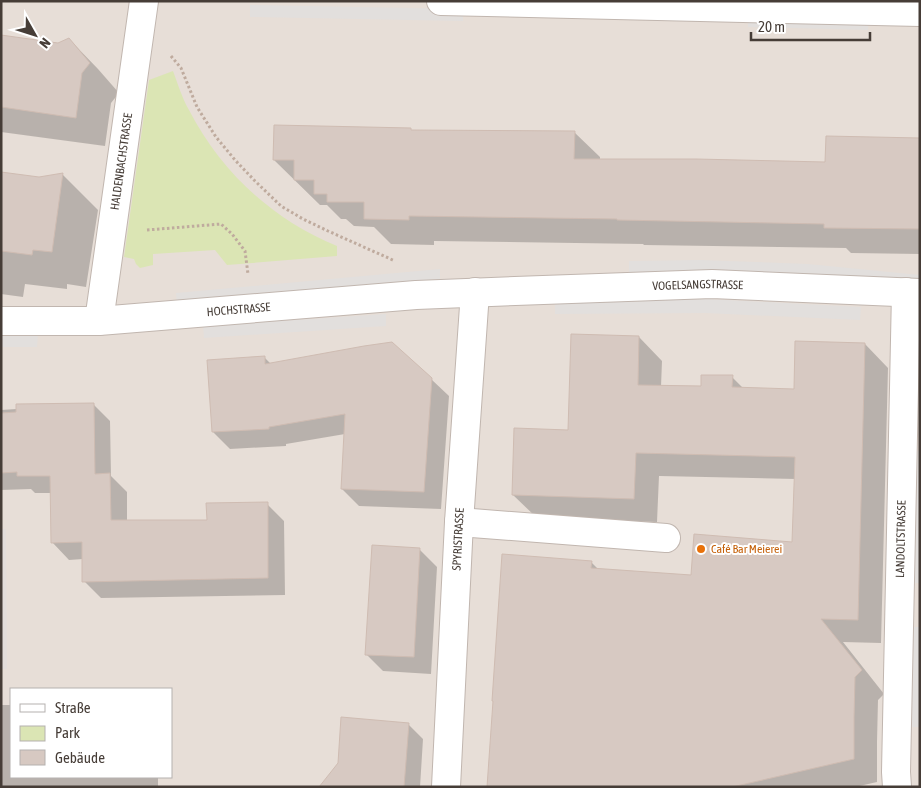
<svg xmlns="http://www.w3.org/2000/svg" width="921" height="788" font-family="'Asap Condensed',sans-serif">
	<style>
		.residential { fill: #e7ded7; fill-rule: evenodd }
		.industrial { fill: #e3ddda }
		.green { fill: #dbe5b4 }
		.parking { fill: #e2dfdd }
		.shadow { fill: #0003 }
		.building { fill: #d7c9c2; stroke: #cfbcb2 }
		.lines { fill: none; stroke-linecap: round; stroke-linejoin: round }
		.minor-casing { stroke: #c1b6af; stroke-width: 30 }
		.path { stroke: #bfab9e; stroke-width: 3; stroke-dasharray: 2.5 2.5; stroke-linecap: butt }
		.minor { stroke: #fff; stroke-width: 28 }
		.food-dot { fill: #e8710a; stroke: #fff; stroke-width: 2 }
		.labels { text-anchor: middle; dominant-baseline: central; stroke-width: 4; stroke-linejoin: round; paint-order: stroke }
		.street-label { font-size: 12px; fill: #463d37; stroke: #fff }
		.food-label { font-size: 12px; fill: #c56008; stroke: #fff; text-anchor: start }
	</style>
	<rect width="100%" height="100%" fill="#f3ede9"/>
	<!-- residential -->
	<path class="residential" d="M 1,1 L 920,1 L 920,787 L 1,787 ZM 11,689 L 171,689 L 171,777 L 11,777 Z"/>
	<!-- industrial -->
	<path class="industrial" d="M 1,529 L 6,529 L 7,669 L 1,669 Z"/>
	<!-- green -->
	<path class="green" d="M 173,71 C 178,84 182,98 189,110 C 221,172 272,219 337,246 L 337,256 L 227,265 L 215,250 L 153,254 L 153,265 L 140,268 L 136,264 L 134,259 L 124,257 L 149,80 Z"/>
	<!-- parking -->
	<path class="parking" d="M 250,5 L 463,9 L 463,21 L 250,17 Z
		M 748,15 L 869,18 L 868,30 L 748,27 Z
		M 700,260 L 808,264 L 920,275 L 920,286 L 629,274 L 629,261 Z
		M 440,269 L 440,279 L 177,304 L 176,293 Z
		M 708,299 L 861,307 L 860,320 L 705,313 L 555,314 L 555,301 Z
		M 386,314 L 386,326 L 204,338 L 203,326 Z
		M 1,334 L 38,334 L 37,347 L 1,347 Z
		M 914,451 L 920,451 L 920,583 L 911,583 Z
		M 910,627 L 920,627 L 919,727 L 907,727 Z"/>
	<!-- shadow -->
	<path class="shadow" d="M 1,36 L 58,44 L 69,39 L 98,69 L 119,93 L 111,103 L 105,146 L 1,132 Z
		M 410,129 L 413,131 L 574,132 L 600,157 L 600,160 L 826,163 L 920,139 L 920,254 L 851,253 L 846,248 L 644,245 L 643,244 L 434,241 L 434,245 L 391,244 L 374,227 L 354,226 L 346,219 L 341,219 L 327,205 L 320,205 L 274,160 Z
		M 1,173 L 39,179 L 63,175 L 98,210 L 86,287 L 67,284 L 67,289 L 25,284 L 23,297 L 1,294 Z
		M 639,337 L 662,361 L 661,387 L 702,388 L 732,377 L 744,389 L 795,390 L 865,344 L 888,368 L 881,643 L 843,642 L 884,694 L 878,700 L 877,742 L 877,782 L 855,787 L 489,787 L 591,562 L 599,570 L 692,576 L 794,544 L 796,479 L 659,476 L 657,522 L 537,518 L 513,495 L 569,431 Z
		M 264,357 L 271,364 L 431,379 L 449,396 L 441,509 L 359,506 L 342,489 L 345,434 L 286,444 L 286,446 L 230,449 L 213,432 Z
		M 93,404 L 110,421 L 111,476 L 127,492 L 127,521 L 208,521 L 267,504 L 284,521 L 285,595 L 101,598 L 84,581 L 83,559 L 69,560 L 52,542 L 51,493 L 35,493 L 31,489 L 1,490 L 1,410 Z
		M 420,550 L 437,567 L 431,674 L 383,671 L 366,654 Z
		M 1,705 L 11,705 L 11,777 L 158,777 L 158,787 L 1,787 Z
		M 408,724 L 423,739 L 420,787 L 331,787 Z"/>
	<!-- building -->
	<path class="building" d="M 1,35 L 58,43 L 69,38 L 90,63 L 82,73 L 76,118 L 1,107 Z
		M 274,125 L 411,128 L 411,130 L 575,131 L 574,159 L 696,159 L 825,162 L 826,136 L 920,138 L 920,229 L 824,228 L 824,224 L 617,220 L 617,219 L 409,216 L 409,220 L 364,219 L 364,202 L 327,202 L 327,194 L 314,194 L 314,180 L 294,180 L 294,160 L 273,160 Z
		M 1,172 L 39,177 L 63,173 L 52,252 L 33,250 L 32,255 L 1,251 Z
		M 571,334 L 639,336 L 638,385 L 701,386 L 701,375 L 733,375 L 732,387 L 794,389 L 795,341 L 865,343 L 858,620 L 821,619 L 862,670 L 855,677 L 854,718 L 854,759 L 732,787 L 487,787 L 493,701 L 492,701 L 502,554 L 592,561 L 591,568 L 691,575 L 694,534 L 792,542 L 795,457 L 636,453 L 634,499 L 512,495 L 514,428 L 568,430 Z
		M 392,342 L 432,378 L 424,492 L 341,489 L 345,414 L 269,427 L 269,429 L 212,432 L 207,360 L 265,356 L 265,364 L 364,346 Z
		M 94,403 L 95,474 L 110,473 L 111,520 L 207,520 L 206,503 L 268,502 L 268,578 L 82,582 L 82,542 L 51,543 L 50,476 L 17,476 L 17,472 L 1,473 L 1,413 L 16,412 L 16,404 Z
		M 372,545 L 420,548 L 414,657 L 365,655 Z
		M 341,717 L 409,723 L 404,787 L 319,787 L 338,763 Z"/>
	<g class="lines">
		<!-- minor casing -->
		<g class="minor-casing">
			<g id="minor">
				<path d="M 441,1 L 920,12"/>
				<path id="s1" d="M 1,321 L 99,321 L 416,295 L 515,291 L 712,284 L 920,293"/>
				<path id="s2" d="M 99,321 L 144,1"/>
				<path d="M 459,522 L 666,538"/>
				<path id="s3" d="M 446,787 L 459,522 L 475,292"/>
				<path id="s4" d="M 897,787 L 896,772 L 906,292"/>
			</g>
		</g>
		<!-- path -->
		<path class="path" d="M 171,56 L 181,68 L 197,107 L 216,137 L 235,160 L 255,181 L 281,206 L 303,219 L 328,231 L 395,261
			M 147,230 L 221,224 L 232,234 L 245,251 L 248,274"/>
		<!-- minor -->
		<use href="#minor" class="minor"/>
	</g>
	<!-- markers -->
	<circle class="food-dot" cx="701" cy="549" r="5"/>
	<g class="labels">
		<!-- street labels -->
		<g class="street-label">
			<text stroke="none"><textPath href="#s2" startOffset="161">HALDENBACHSTRASSE</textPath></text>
			<text stroke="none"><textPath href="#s1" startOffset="698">VOGELSANGSTRASSE</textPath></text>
			<text stroke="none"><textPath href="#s1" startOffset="238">HOCHSTRASSE</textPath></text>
			<text stroke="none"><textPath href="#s3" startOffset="248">SPYRISTRASSE</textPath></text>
			<text stroke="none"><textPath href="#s4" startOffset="248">LANDOLTSTRASSE</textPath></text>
		</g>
		<!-- food labels -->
		<g class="food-label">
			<text x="711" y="549">Café Bar Meierei</text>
		</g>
	</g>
	<!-- border -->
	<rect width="921" height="788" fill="none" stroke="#463d37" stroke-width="5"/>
	<!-- legend -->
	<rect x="10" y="688" width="162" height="90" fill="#ffffff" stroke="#b5b1af"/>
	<rect x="20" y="704" width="25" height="8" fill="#ffffff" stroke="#b5b1af"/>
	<text x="55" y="713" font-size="15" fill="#463d37">Straße</text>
	<rect x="20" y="726" width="25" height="15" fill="#dbe5b4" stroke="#b5b1af"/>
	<text x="55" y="738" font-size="15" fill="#463d37">Park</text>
	<rect x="20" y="750" width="25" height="15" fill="#d7c9c2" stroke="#b5b1af"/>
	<text x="55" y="763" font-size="15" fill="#463d37">Gebäude</text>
	<!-- north arrow -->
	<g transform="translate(35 35) rotate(129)" stroke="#ffffff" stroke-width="4" paint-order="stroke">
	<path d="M0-4L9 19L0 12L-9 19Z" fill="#463d37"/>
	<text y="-8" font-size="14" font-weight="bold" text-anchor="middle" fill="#463d37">N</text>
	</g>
	<!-- scale -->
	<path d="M751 32v8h119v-8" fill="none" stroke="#463d37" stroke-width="2.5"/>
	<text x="758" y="32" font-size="15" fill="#463d37" stroke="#ffffff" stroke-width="4" paint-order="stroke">20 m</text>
</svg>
